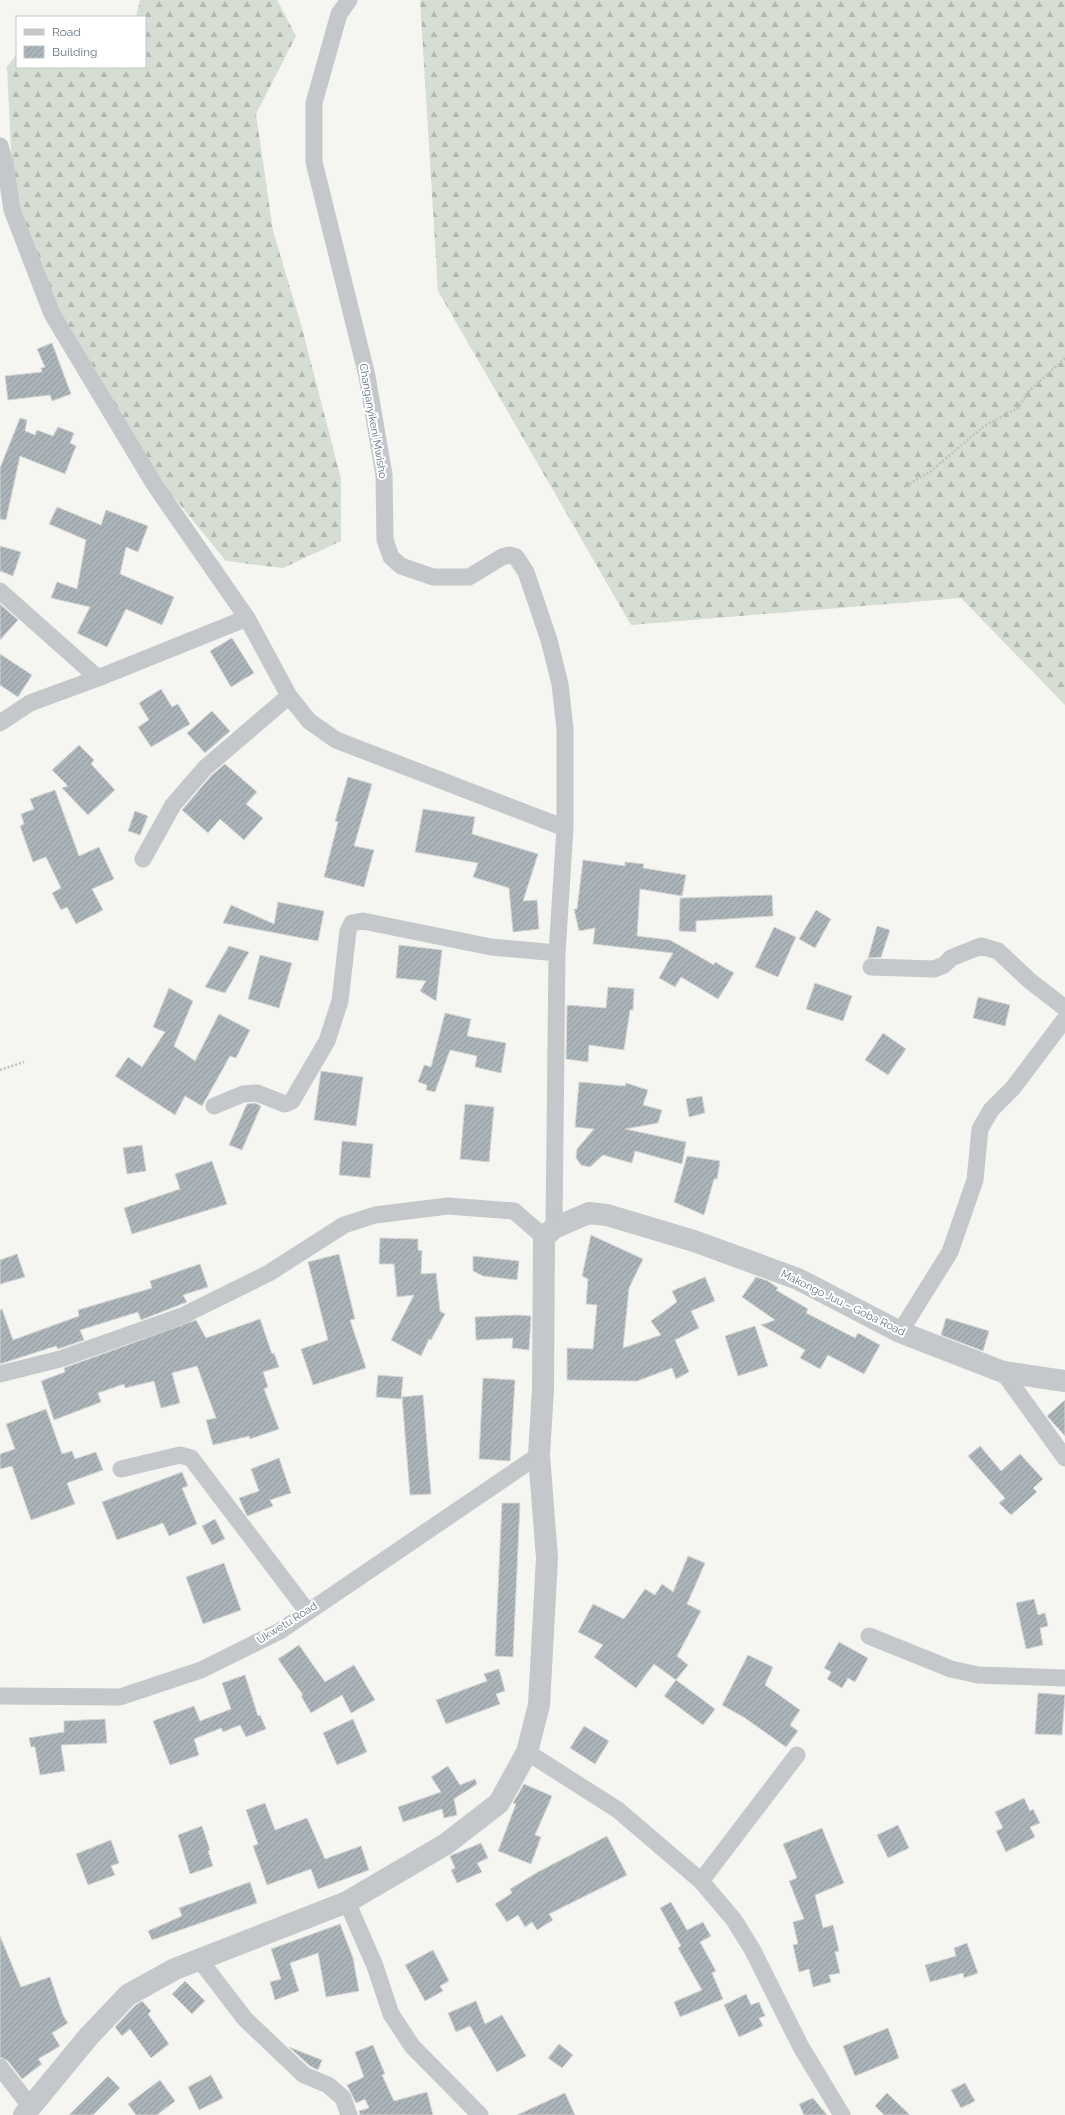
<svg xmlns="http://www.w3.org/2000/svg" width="1065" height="2115" font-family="Raleway,sans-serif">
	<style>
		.forest { fill: url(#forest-firs) }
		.building { fill: url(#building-hatch); stroke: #d6d6d4 }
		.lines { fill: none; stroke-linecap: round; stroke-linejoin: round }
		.path { stroke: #bec0c2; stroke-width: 2.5; stroke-dasharray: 2 2; stroke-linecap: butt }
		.minor { stroke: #c4c8cb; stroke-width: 17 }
		.tertiary { stroke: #c4c8cb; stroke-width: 22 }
		.labels { text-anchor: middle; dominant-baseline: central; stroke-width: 4; stroke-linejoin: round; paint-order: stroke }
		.street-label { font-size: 11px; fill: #627584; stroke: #fff }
	</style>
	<defs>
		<pattern id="forest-firs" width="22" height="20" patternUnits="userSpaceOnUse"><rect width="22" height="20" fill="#d6ddd2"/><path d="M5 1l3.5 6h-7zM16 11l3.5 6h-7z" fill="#b1b8b0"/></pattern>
		<pattern id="building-hatch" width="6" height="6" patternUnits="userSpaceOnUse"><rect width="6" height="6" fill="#abb4b9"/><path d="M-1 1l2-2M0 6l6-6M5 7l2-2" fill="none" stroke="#8f979c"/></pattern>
	</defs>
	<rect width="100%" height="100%" fill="#f5f5f1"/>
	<!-- forest -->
	<path class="forest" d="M 140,0 L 277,0 L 296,36 L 256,114 L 273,231 L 302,328 L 341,479 L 341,541 L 283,568 L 226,561 L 150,468 L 55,322 L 13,190 L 7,67 L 17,54 L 17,67 L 145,67 L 145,17 L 136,17 Z
		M 420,0 L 1065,0 L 1065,705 L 961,598 L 631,625 L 438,291 Z"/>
	<!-- building -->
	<path class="building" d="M 52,343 L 71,394 L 52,401 L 50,395 L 8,400 L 5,376 L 42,372 L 41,368 L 45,367 L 37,349 Z
		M 20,418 L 27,420 L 25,431 L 35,435 L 37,430 L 53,436 L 58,427 L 74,433 L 70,443 L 76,446 L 65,474 L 20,456 L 6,520 L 0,519 L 0,468 Z
		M 57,507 L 101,525 L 106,510 L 148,526 L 138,552 L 126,547 L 120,574 L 174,597 L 162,625 L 126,609 L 107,647 L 77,633 L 90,607 L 51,598 L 57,582 L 77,589 L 86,540 L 49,524 Z
		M 0,546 L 21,552 L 13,576 L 0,571 Z
		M 0,604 L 18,620 L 0,640 Z
		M 232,638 L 254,673 L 231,687 L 210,651 Z
		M 0,654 L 32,675 L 18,697 L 0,685 Z
		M 161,689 L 172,707 L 178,704 L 190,724 L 151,747 L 138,727 L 149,720 L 139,703 Z
		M 212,711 L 230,731 L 205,753 L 187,733 Z
		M 79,745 L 94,760 L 91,764 L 115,790 L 88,815 L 62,788 L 68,786 L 52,770 Z
		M 225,764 L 257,792 L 246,804 L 263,818 L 244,840 L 220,819 L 208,833 L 182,810 L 212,775 Z
		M 348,777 L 372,784 L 354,846 L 374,850 L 364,887 L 324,877 L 338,822 L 335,821 Z
		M 55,790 L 79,856 L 99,847 L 114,879 L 92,889 L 103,910 L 76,924 L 67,907 L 61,910 L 52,893 L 61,888 L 46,857 L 33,862 L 20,826 L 24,824 L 21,814 L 34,809 L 30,799 Z
		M 423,809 L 475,817 L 472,834 L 538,854 L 523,901 L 537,900 L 539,929 L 513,932 L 509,888 L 473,877 L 478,863 L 415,852 Z
		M 135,811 L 148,816 L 140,835 L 128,831 Z
		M 583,860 L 625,866 L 625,862 L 644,864 L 643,868 L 686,875 L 682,896 L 640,889 L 637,936 L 670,940 L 714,965 L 715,962 L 734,973 L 718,999 L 681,977 L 675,987 L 659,978 L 673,953 L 593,944 L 595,928 L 579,931 L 574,909 L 577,909 Z
		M 772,895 L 773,916 L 696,921 L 696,932 L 679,931 L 680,898 Z
		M 278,902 L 324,911 L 318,941 L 223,923 L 231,905 L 274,924 Z
		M 816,910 L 831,919 L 815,948 L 799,939 Z
		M 877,926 L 890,930 L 881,957 L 868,958 Z
		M 774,927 L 796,937 L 778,977 L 755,967 Z
		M 399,945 L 442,950 L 436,1001 L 420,991 L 426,981 L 396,978 Z
		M 229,946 L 249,952 L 225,993 L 205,987 Z
		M 260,955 L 292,963 L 279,1008 L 248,999 Z
		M 815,983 L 852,996 L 843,1021 L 806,1009 Z
		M 608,987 L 634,989 L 633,1010 L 630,1010 L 624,1050 L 589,1045 L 588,1062 L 566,1059 L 567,1005 L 606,1008 Z
		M 169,988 L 193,1001 L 174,1046 L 195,1061 L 219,1014 L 250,1030 L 236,1058 L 230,1056 L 202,1106 L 185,1096 L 175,1115 L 115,1076 L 128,1057 L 142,1067 L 165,1032 L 153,1027 Z
		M 978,997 L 1010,1005 L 1005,1026 L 973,1018 Z
		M 445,1013 L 471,1019 L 467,1036 L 506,1043 L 501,1073 L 475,1067 L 477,1056 L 450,1050 L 435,1092 L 426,1090 L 427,1085 L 418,1082 L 424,1065 L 431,1067 Z
		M 883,1033 L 906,1049 L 888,1075 L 865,1060 Z
		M 321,1071 L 363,1077 L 356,1126 L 314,1120 Z
		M 579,1082 L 625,1086 L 626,1083 L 648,1090 L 643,1105 L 662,1110 L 658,1123 L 625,1129 L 686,1142 L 682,1164 L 635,1151 L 632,1163 L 603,1155 L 590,1167 L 581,1165 L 576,1158 L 577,1149 L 594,1129 L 575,1127 Z
		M 702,1096 L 705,1113 L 689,1117 L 686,1099 Z
		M 255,1103 L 261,1106 L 242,1150 L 229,1145 L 247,1104 Z
		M 465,1104 L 494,1107 L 489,1162 L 460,1159 Z
		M 342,1141 L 373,1144 L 370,1178 L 339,1175 Z
		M 142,1145 L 146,1171 L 127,1174 L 123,1148 Z
		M 687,1156 L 720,1161 L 717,1179 L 714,1179 L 704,1215 L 674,1202 Z
		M 212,1161 L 227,1204 L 132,1234 L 124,1208 L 180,1189 L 175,1174 Z
		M 591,1235 L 643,1259 L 629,1288 L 623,1348 L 661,1335 L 651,1321 L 677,1302 L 672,1291 L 705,1277 L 715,1301 L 691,1311 L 699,1328 L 675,1340 L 689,1372 L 676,1379 L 672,1368 L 637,1381 L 567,1380 L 567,1348 L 593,1349 L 597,1305 L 586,1304 L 588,1279 L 582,1276 Z
		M 380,1238 L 418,1239 L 418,1250 L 422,1251 L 421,1274 L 436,1273 L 440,1311 L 445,1314 L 431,1340 L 429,1339 L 421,1356 L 391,1340 L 414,1295 L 397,1297 L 394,1264 L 379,1264 Z
		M 17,1254 L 25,1277 L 0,1284 L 0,1260 Z
		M 339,1254 L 355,1319 L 350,1320 L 366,1368 L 313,1385 L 301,1349 L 328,1340 L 308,1262 Z
		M 473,1256 L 519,1261 L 517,1280 L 483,1276 L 473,1271 Z
		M 200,1264 L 208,1287 L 183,1295 L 187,1302 L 141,1320 L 138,1312 L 80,1330 L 84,1340 L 58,1349 L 56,1346 L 0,1364 L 0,1310 L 2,1309 L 13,1340 L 79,1316 L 78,1310 L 152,1288 L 150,1281 Z
		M 756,1277 L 768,1281 L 778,1288 L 776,1290 L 808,1309 L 806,1313 L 855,1338 L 858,1333 L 880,1345 L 864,1374 L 828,1355 L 820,1369 L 800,1358 L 805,1350 L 761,1325 L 775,1320 L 742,1297 Z
		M 517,1315 L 531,1316 L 529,1350 L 512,1348 L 513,1338 L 476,1340 L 475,1317 Z
		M 946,1318 L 989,1331 L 983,1351 L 941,1335 Z
		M 260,1319 L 272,1354 L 274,1353 L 279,1367 L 263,1372 L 268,1387 L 264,1389 L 279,1429 L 250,1439 L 249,1436 L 213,1445 L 206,1420 L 216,1418 L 197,1366 L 172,1373 L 180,1403 L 161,1408 L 154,1381 L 125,1388 L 124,1384 L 98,1393 L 101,1402 L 54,1420 L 41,1381 L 65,1372 L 64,1368 L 196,1320 L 206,1338 Z
		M 755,1326 L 768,1366 L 738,1376 L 725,1336 Z
		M 378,1375 L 403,1377 L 401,1399 L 376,1397 Z
		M 483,1378 L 515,1380 L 510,1461 L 479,1459 Z
		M 423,1395 L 431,1494 L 410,1495 L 402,1397 Z
		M 1065,1400 L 1065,1436 L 1047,1416 Z
		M 46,1409 L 62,1454 L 72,1451 L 75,1459 L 96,1452 L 103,1470 L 67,1483 L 75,1504 L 31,1520 L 12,1466 L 0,1469 L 0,1454 L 15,1449 L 6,1424 Z
		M 980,1446 L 1001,1471 L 1020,1454 L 1043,1479 L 1033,1488 L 1037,1492 L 1011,1515 L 999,1503 L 1005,1498 L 968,1456 Z
		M 279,1458 L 291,1493 L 270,1500 L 273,1506 L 247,1516 L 239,1498 L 259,1491 L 251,1469 Z
		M 182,1472 L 188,1486 L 182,1488 L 197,1524 L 169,1536 L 163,1523 L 117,1540 L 102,1502 Z
		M 502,1503 L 520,1503 L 513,1657 L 495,1656 Z
		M 215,1519 L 225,1539 L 212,1545 L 202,1526 Z
		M 688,1556 L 705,1563 L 687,1604 L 701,1611 L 677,1656 L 688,1665 L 676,1680 L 654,1664 L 636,1688 L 594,1657 L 603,1645 L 578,1632 L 593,1604 L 624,1619 L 645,1589 L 655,1595 L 662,1584 L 673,1592 Z
		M 224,1563 L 241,1610 L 203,1624 L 186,1577 Z
		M 1034,1599 L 1038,1615 L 1045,1613 L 1048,1626 L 1040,1628 L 1043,1645 L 1026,1649 L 1016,1603 Z
		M 839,1642 L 868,1658 L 855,1682 L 848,1678 L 842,1688 L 827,1679 L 831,1672 L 824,1668 Z
		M 299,1645 L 325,1682 L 354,1665 L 375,1700 L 351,1713 L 342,1695 L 311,1713 L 301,1696 L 303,1695 L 278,1659 Z
		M 748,1655 L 773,1667 L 765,1685 L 800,1710 L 790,1725 L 798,1731 L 786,1747 L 745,1718 L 722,1705 Z
		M 499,1669 L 505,1691 L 496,1694 L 500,1704 L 446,1724 L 436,1700 L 487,1681 L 484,1674 Z
		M 245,1675 L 258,1716 L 260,1715 L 266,1729 L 246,1737 L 240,1725 L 223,1732 L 221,1728 L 194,1739 L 199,1755 L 170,1765 L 153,1721 L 194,1706 L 200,1721 L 231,1709 L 222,1683 Z
		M 676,1680 L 715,1709 L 703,1725 L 664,1696 Z
		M 1038,1693 L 1065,1695 L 1062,1735 L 1035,1734 Z
		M 105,1719 L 107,1743 L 61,1745 L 65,1771 L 40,1775 L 35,1747 L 31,1747 L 29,1738 L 64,1732 L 64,1721 Z
		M 353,1719 L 367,1752 L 337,1765 L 323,1733 Z
		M 584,1726 L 609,1741 L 595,1764 L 570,1748 Z
		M 448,1766 L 460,1785 L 475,1779 L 477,1784 L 454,1799 L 457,1815 L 444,1818 L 442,1809 L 403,1822 L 398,1807 L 441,1792 L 431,1777 Z
		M 524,1784 L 552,1796 L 535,1835 L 541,1837 L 531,1864 L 498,1851 L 516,1804 L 513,1803 Z
		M 1024,1798 L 1030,1811 L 1033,1809 L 1040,1823 L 1030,1827 L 1035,1837 L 1006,1852 L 996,1831 L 1003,1828 L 995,1812 Z
		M 265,1803 L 275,1830 L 307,1818 L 325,1859 L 361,1846 L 369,1870 L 318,1889 L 311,1869 L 267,1885 L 253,1846 L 258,1844 L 246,1810 Z
		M 898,1825 L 909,1848 L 888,1858 L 877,1835 Z
		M 202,1826 L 210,1850 L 208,1851 L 213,1866 L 190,1874 L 178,1835 Z
		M 822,1828 L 844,1883 L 815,1895 L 823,1928 L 833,1925 L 839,1951 L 835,1952 L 840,1973 L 829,1975 L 831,1982 L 813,1987 L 809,1969 L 799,1972 L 793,1945 L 798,1944 L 793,1922 L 804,1919 L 789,1881 L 797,1878 L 783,1844 Z
		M 607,1836 L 627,1875 L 549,1914 L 553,1920 L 537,1930 L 532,1922 L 525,1927 L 518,1915 L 507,1922 L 495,1904 L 512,1893 L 510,1889 L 538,1872 Z
		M 111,1840 L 119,1863 L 111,1866 L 115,1875 L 88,1885 L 76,1854 Z
		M 481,1843 L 488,1858 L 477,1863 L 482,1872 L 457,1883 L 451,1870 L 455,1868 L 450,1856 Z
		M 250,1882 L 257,1903 L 152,1940 L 148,1931 L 182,1916 L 179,1908 Z
		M 671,1902 L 687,1930 L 703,1922 L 711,1936 L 700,1942 L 716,1971 L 712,1973 L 723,1999 L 680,2017 L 674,2002 L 702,1990 L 678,1948 L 681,1946 L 660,1908 Z
		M 340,1924 L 353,1958 L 359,1991 L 326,1997 L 318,1953 L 290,1963 L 299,1991 L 275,2000 L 270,1982 L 281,1979 L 271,1949 Z
		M 0,1936 L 21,1987 L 50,1977 L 63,2015 L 68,2023 L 52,2033 L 60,2046 L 38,2059 L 42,2064 L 22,2079 L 8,2061 L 0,2057 Z
		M 967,1943 L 978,1973 L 964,1978 L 963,1973 L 930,1982 L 925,1965 L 956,1956 L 954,1948 Z
		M 433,1950 L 449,1981 L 440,1986 L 443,1991 L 425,2001 L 405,1965 Z
		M 185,1981 L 205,2001 L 192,2014 L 172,1994 Z
		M 746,1994 L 751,2005 L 759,2002 L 765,2016 L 759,2018 L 763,2026 L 739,2037 L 724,2005 Z
		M 142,2001 L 151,2011 L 148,2014 L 169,2044 L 151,2058 L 130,2029 L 122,2036 L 115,2027 L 136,2005 Z
		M 476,2001 L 485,2024 L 502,2015 L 526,2056 L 497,2072 L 470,2026 L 456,2032 L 448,2013 Z
		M 888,2028 L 899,2058 L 855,2076 L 843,2046 Z
		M 559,2044 L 573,2055 L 562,2068 L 548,2058 Z
		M 373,2045 L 385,2074 L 382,2075 L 394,2101 L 427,2092 L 433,2115 L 360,2115 L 359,2111 L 369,2108 L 365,2099 L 356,2103 L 347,2085 L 364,2077 L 355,2052 Z
		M 289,2047 L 322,2060 L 318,2070 L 310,2066 Z
		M 211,2075 L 223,2098 L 199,2110 L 188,2087 Z
		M 108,2076 L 120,2088 L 93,2115 L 69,2115 Z
		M 160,2080 L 175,2101 L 157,2115 L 136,2115 L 128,2104 Z
		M 965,2083 L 975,2101 L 961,2108 L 951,2090 Z
		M 565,2093 L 575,2115 L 517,2115 Z
		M 887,2093 L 910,2115 L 884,2115 L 875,2106 Z
		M 813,2098 L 827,2115 L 804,2115 L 799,2104 Z"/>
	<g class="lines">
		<!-- path -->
		<path class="path" d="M 906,486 L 931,471 L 983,427 L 1018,408 L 1028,392 L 1065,358
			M 0,1070 L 24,1062"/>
		<!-- minor -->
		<path class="minor" d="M 349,0 L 339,14 L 314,103 L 314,162 L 367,376 L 384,475 L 385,540 L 391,557 L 401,566 L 433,577 L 469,577 L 502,557 L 509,555 L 516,557 L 526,572 L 549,640 L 560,684 L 565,729 L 565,828 L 557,953 L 554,1228
			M 0,146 L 5,163 L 12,210 L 52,314 L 154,484 L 247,618 L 289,696 L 309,721 L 336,740 L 565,828
			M 0,591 L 98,678
			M 0,723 L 30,703 L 98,678 L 247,618
			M 143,859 L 173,805 L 205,768 L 289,696
			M 871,967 L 934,969 L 944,965 L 951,958 L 981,946 L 998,951 L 1030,981 L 1065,1008
			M 214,1106 L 243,1094 L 257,1093 L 285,1104 L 292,1101 L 327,1041 L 340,1001 L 348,931 L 352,923 L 363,921 L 491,947 L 557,953
			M 900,1332 L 950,1252 L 975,1180 L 980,1129 L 991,1110 L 1013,1088 L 1065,1019
			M 1003,1372 L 1065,1458
			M 0,1374 L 60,1359 L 182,1316 L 269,1273 L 344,1225 L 375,1215 L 448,1206 L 514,1211 L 544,1237
			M 121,1469 L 180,1455 L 191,1458 L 307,1611
			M 869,1636 L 951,1669 L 978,1675 L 1065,1678
			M 0,1696 L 120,1697 L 201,1670 L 280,1631 L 539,1455
			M 527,1752 L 618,1810 L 701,1881 L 734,1920 L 752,1949 L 801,2047 L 842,2115
			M 701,1881 L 797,1755
			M 347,1902 L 375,1966 L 391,2014 L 412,2046 L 480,2115
			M 199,1959 L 245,2019 L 304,2075 L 328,2085 L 343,2098 L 349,2115
			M 0,2067 L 30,2106"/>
		<!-- tertiary -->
		<path class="tertiary" d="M 24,2115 L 89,2036 L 128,1995 L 175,1969 L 347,1902 L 446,1844 L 499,1803 L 527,1752 L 539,1705 L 547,1558 L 539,1455 L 543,1389 L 544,1237 L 554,1228 L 589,1213 L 607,1215 L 694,1241 L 798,1279 L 900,1332 L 1003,1372 L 1065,1381"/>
	</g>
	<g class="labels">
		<!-- street labels -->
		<g class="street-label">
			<text transform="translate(373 421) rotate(80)">Changanyikeni Mwisho</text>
			<text transform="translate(843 1303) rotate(26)">Makongo Juu – Goba Road</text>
			<text transform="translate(287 1623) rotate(-32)">Ukwetu Road</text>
		</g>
	</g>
	<!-- legend -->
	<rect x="16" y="16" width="130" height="52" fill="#ffffff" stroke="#c0c8ce"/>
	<rect x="24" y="29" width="20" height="6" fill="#c4c8cb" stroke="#c0c8ce"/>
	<text x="52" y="36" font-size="12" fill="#627584">Road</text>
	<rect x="24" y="46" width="20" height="12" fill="url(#building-hatch)" stroke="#c0c8ce"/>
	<text x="52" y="56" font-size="12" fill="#627584">Building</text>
</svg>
